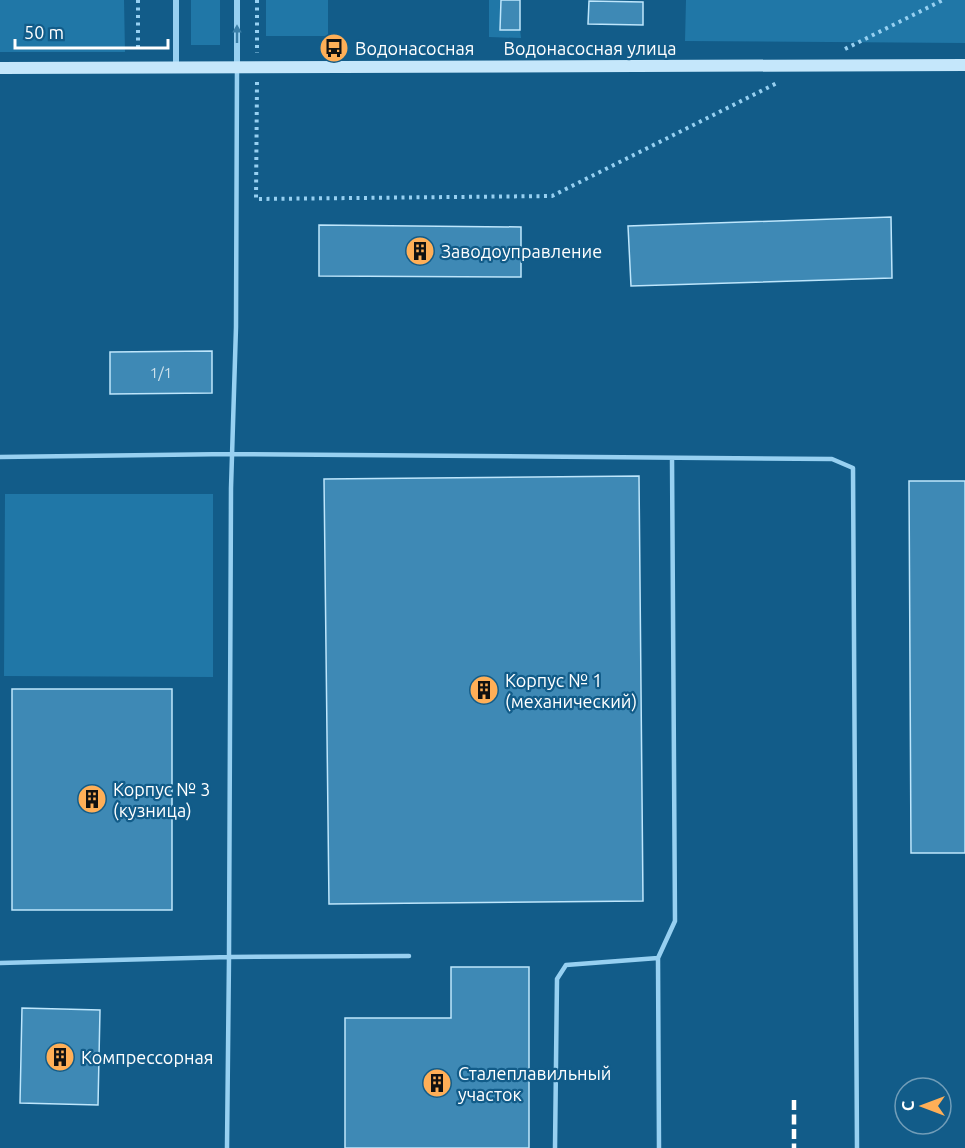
<svg xmlns="http://www.w3.org/2000/svg" width="965" height="1148" font-family="Ubuntu,sans-serif">
	<style>
		.green { fill: #2077a7 }
		.building { fill: #3e89b5; stroke: #bee6fc; stroke-width: 1.5 }
		.lines { fill: none; stroke-linecap: round; stroke-linejoin: round }
		.path { stroke: #97d0f1; stroke-width: 4; stroke-dasharray: 3 4.5; stroke-linecap: butt }
		.lane { stroke: #97d0f1; stroke-width: 4.5 }
		.street { stroke: #97d0f1; stroke-width: 6 }
		.secondary { stroke: #c5e7fb; stroke-width: 12 }
		.rail { stroke: #fff; stroke-width: 4.5; stroke-dasharray: 10 4.5; stroke-linecap: butt }
		.oneway { fill: #3a7fa8 }
		.labels { text-anchor: middle; dominant-baseline: central; stroke-width: 4.5; stroke-linejoin: round; paint-order: stroke }
		.number-label { font-size: 15px; fill: #cfe2ec }
		.poi-label { font-size: 18px; fill: #fff; stroke: #125c89; text-anchor: start }
		.street-label { font-size: 18px; fill: #fff; stroke: #125c89 }
	</style>
	<rect width="100%" height="100%" fill="#125c89"/>
	<!-- green -->
	<path class="green" d="M 0,0 L 124,0 L 125,52 L 0,52 Z
		M 191,0 L 220,0 L 220,45 L 191,45 Z
		M 266,0 L 328,0 L 328,36 L 266,36 Z
		M 489,0 L 501,0 L 501,30 L 520,30 L 521,38 L 489,37 Z
		M 686,0 L 965,0 L 965,43 L 685,41 Z
		M 5,494 L 213,494 L 213,677 L 4,676 Z"/>
	<!-- building -->
	<path class="building" d="M 501,0 L 520,0 L 520,30 L 500,30 Z
		M 589,1 L 643,2 L 643,25 L 588,24 Z
		M 891,217 L 892,278 L 631,286 L 628,226 Z
		M 319,225 L 521,227 L 521,277 L 319,276 Z
		M 212,351 L 212,393 L 110,394 L 110,352 Z
		M 639,476 L 643,901 L 329,904 L 324,479 Z
		M 909,481 L 965,481 L 965,853 L 911,853 Z
		M 12,689 L 172,689 L 172,910 L 12,910 Z
		M 451,967 L 529,967 L 529,1148 L 345,1148 L 345,1018 L 451,1018 Z
		M 22,1008 L 100,1010 L 98,1105 L 20,1103 Z"/>
	<g class="lines">
		<!-- path -->
		<path class="path" d="M 138,0 L 138,52
			M 257,0 L 257,53
			M 845,49 L 943,0
			M 257,82 L 256,199 L 552,196 L 779,82"/>
		<!-- lane -->
		<path class="lane" d="M 0,457 L 231,454 L 832,459 L 853,468 L 857,1148
			M 0,963 L 229,957 L 409,956
			M 227,1148 L 229,957 L 231,488 L 236,327 L 237,67
			M 555,1148 L 557,979 L 566,965 L 658,958
			M 659,1148 L 658,958 L 675,921 L 672,458"/>
		<!-- street -->
		<path class="street" d="M 176,0 L 176,68
			M 237,0 L 237,67"/>
		<!-- secondary -->
		<path class="secondary" d="M 0,68 L 965,65"/>
		<!-- rail -->
		<path class="rail" d="M 794,1100 L 794,1148"/>
	</g>
	<!-- one-way arrows -->
	<defs><path id="oneway-solid" d="M-6-.8H1V-3.2L6.5 0L1 3.2V.8H-6Z" transform="scale(1.5)"/></defs>
	<use class="oneway" href="#oneway-solid" transform="translate(237 34) rotate(-90)"/>
	<!-- icons -->
	<defs>
		<g id="bus-disc" transform="scale(1.5)"><circle r="9.5" fill="#ffaf57" stroke="#125c89"/><path d="M-5-6H5V4H4V6H2V4H-2V6H-4V4H-5ZM-3.5-4V0h7V-4ZM-3.5 1.2v1.5H-2V1.2ZM2 1.2v1.5H3.5V1.2Z" fill="#111"/></g>
		<g id="building-disc" transform="scale(1.5)"><circle r="9.5" fill="#ffaf57" stroke="#125c89"/><path d="M-4-6H4V6H1V3H-1V6H-4ZM-2.5-4.3h1.7v1.8h-1.7ZM.8-4.3h1.7v1.8H.8ZM-2.5-1h1.7V.8h-1.7ZM.8-1h1.7V.8H.8Z" fill="#111"/></g>
	</defs>
	<g fill-rule="evenodd">
		<use href="#bus-disc" x="334" y="48"/>
		<use href="#building-disc" x="420" y="251"/>
		<use href="#building-disc" x="484" y="690"/>
		<use href="#building-disc" x="92" y="799"/>
		<use href="#building-disc" x="60" y="1057"/>
		<use href="#building-disc" x="437" y="1083"/>
	</g>
	<g class="labels">
		<!-- number labels -->
		<g class="number-label">
			<text x="161" y="372">1/1</text>
		</g>
		<!-- poi labels -->
		<g class="poi-label">
			<text x="355" y="48">Водонасосная</text>
			<text x="441" y="251">Заводоуправление</text>
			<text x="505" y="680">Корпус № 1<tspan x="505" dy="21">(механический)</tspan></text>
			<text x="113" y="789">Корпус № 3<tspan x="113" dy="21">(кузница)</tspan></text>
			<text x="81" y="1057">Компрессорная</text>
			<text x="458" y="1073">Сталеплавильный<tspan x="458" dy="21">участок</tspan></text>
		</g>
		<!-- street labels -->
		<g class="street-label">
			<text x="590" y="48">Водонасосная улица</text>
		</g>
	</g>
	<!-- north arrow -->
	<g transform="translate(923 1106) rotate(270)"><circle r="28" fill="#125c89" stroke="#719db8" stroke-width="1.5"/>
	<path d="M0-4.5L10 22L0 15L-10 22Z" fill="#ffaf57"/>
	<text y="-9" font-size="16" font-weight="bold" text-anchor="middle" fill="#ffffff">С</text>
	</g>
	<!-- scale -->
	<path d="M15 39v9h153v-9" fill="none" stroke="#ffffff" stroke-width="3"/>
	<text x="24" y="39" font-size="18" fill="#ffffff" stroke="#125c89" stroke-width="4.5" paint-order="stroke">50 m</text>
</svg>
